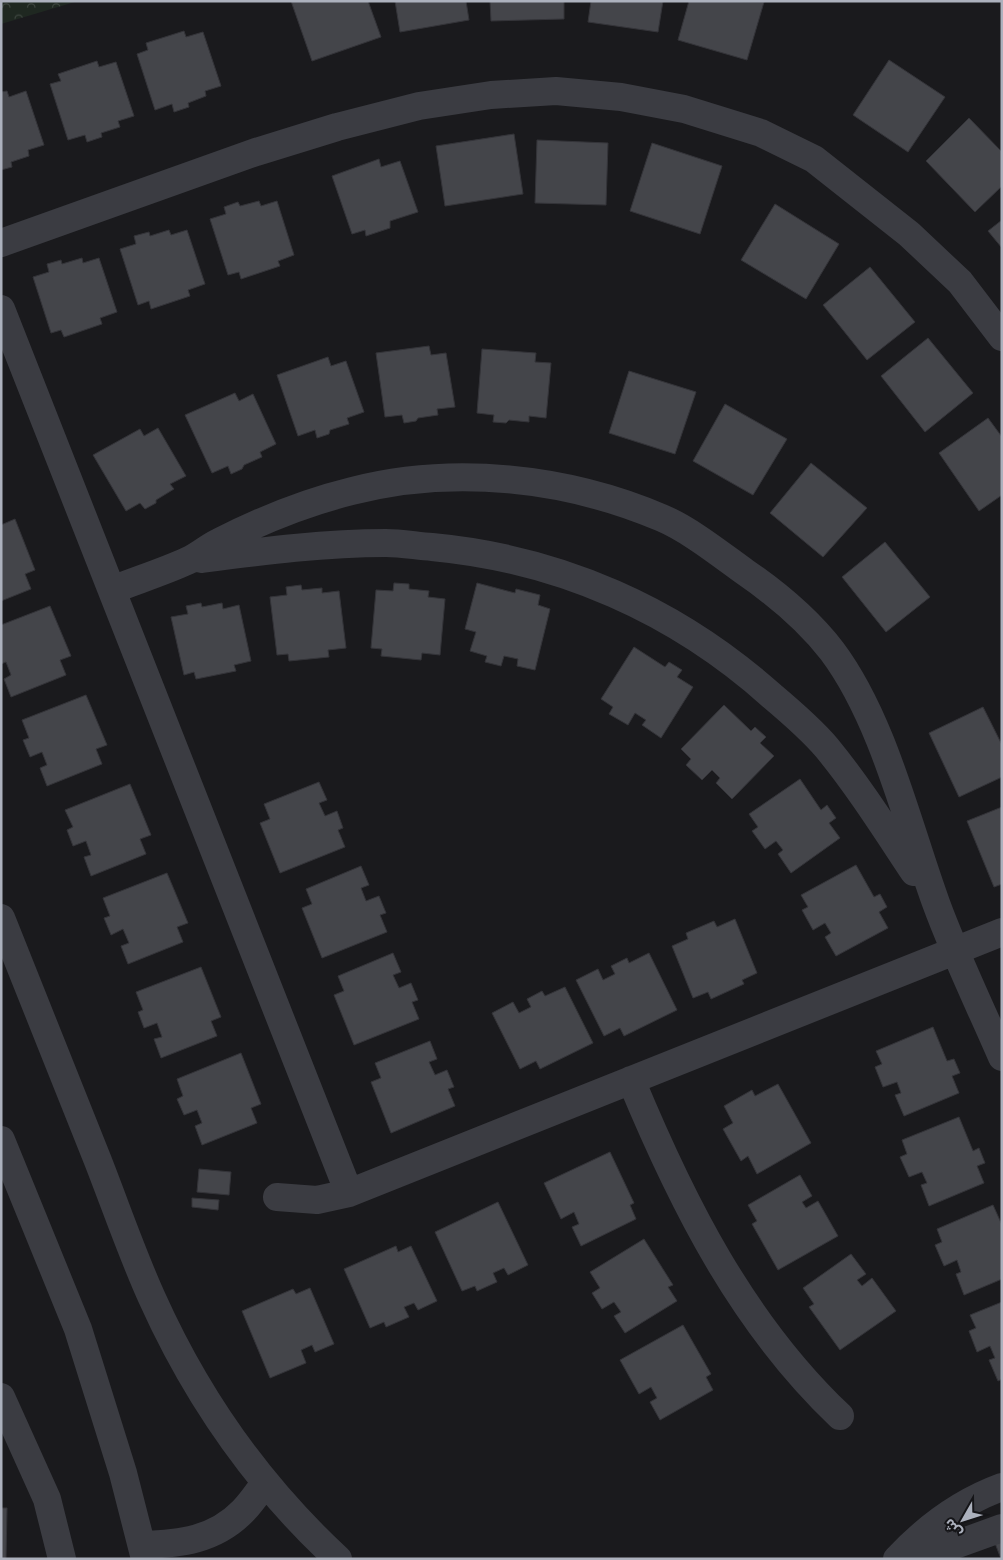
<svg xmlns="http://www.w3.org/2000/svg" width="1003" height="1560" font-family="Helvetica,'Noto Sans Arabic',sans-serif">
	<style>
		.forest { fill: url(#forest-crowns) }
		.building { fill: #44454a; stroke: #343439 }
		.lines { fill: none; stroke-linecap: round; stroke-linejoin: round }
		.minor { stroke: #3b3c42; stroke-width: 28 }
	</style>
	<defs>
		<pattern id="forest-crowns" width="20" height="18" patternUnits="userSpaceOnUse" patternTransform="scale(1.25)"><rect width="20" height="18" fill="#1f2821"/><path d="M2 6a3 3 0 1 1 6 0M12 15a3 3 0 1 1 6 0" fill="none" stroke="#3d453f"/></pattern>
	</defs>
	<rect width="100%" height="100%" fill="#1a1a1d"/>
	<!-- forest -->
	<path class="forest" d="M 1,1 L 78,1 L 1,24 Z"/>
	<!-- building -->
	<path class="building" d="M 291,1 L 368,1 L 381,37 L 312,61 Z
		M 395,1 L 466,1 L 469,20 L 400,32 Z
		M 490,1 L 564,1 L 564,19 L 491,21 Z
		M 591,1 L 663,1 L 658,32 L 588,22 Z
		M 689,1 L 764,2 L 747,60 L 678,40 Z
		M 184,31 L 186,37 L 203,32 L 221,86 L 205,91 L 206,96 L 188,103 L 189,107 L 174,112 L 172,104 L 155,110 L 137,54 L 148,50 L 146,43 Z
		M 889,60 L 945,97 L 908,152 L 853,115 Z
		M 97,61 L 99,67 L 116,62 L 134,116 L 118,121 L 120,127 L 101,133 L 102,137 L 87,142 L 85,135 L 68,140 L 50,84 L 61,81 L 58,74 Z
		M 7,91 L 9,97 L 26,91 L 44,145 L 28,150 L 29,156 L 11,162 L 12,167 L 1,170 L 1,92 Z
		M 969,118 L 1002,152 L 1002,186 L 975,212 L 926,161 Z
		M 514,134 L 523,194 L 445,206 L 436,146 Z
		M 537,140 L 608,143 L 606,205 L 535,203 Z
		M 652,143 L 722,166 L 700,234 L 630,211 Z
		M 379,159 L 381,167 L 400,161 L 418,212 L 390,221 L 390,228 L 366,236 L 365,230 L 352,234 L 332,176 Z
		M 259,201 L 261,206 L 277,201 L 294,255 L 278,261 L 280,266 L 241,279 L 239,272 L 228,275 L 210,219 L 226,214 L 224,207 L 238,202 L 240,206 Z
		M 775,204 L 839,244 L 806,299 L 741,260 Z
		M 1002,220 L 1002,248 L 988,231 Z
		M 169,230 L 171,235 L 187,230 L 205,284 L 188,290 L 190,296 L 151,309 L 149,301 L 138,305 L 120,249 L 136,244 L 134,236 L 149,232 L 150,236 Z
		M 82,258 L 83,263 L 99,258 L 117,312 L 100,318 L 102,324 L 64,337 L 61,330 L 51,333 L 33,277 L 49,272 L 47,264 L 61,260 L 62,264 Z
		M 870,267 L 915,322 L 867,360 L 823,305 Z
		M 928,338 L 973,393 L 925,432 L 881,376 Z
		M 429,346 L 431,355 L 446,353 L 455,407 L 437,409 L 438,415 L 418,418 L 416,421 L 404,423 L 402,415 L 385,417 L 376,353 Z
		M 482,349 L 536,353 L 535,362 L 551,363 L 546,418 L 529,416 L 529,422 L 509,420 L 506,423 L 493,422 L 494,415 L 477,413 Z
		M 328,357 L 331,366 L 346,361 L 364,412 L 347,418 L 349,424 L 330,430 L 329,434 L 317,438 L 315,430 L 298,436 L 277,375 Z
		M 629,371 L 696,392 L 675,454 L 609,433 Z
		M 235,393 L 239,401 L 253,394 L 276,444 L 260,452 L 262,457 L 244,465 L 242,469 L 231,474 L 228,466 L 212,473 L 185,415 Z
		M 725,404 L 787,439 L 753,495 L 693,461 Z
		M 988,418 L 1002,437 L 1002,495 L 979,511 L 939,453 Z
		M 158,428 L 186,476 L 170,484 L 174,489 L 156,500 L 156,503 L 145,509 L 140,503 L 126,511 L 93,455 L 140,429 L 144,436 Z
		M 811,463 L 867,508 L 823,557 L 770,513 Z
		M 15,519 L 35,570 L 25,574 L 31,589 L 1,601 L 1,525 Z
		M 885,542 L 930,597 L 886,632 L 842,577 Z
		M 394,583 L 409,584 L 409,589 L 429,591 L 428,597 L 445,599 L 440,655 L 422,653 L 421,660 L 381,656 L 382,649 L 371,648 L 376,590 L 393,591 Z
		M 477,583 L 515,593 L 516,589 L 540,595 L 538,605 L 550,609 L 535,670 L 517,666 L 518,659 L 504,656 L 501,666 L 485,662 L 487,656 L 470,651 L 476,632 L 465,629 Z
		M 301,585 L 302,590 L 322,588 L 322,593 L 339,591 L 346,648 L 328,650 L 329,657 L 289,661 L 288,654 L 277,655 L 270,597 L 287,595 L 286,587 Z
		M 201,603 L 202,607 L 222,603 L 223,609 L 239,605 L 251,661 L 234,665 L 236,671 L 196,679 L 194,672 L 184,675 L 171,617 L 188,614 L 186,606 Z
		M 50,606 L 71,656 L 60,660 L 66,675 L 11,697 L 4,679 L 11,675 L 6,662 L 1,664 L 1,625 Z
		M 634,647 L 665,667 L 669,662 L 682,670 L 677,677 L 693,687 L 661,738 L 642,725 L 646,720 L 635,713 L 628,725 L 609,714 L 613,707 L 601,699 Z
		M 86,695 L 107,745 L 96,749 L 102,764 L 47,786 L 40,768 L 47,765 L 42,752 L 30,757 L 23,740 L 29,738 L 22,720 Z
		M 724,705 L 751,731 L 755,727 L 766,737 L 760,743 L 774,756 L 732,799 L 716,783 L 720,778 L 712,770 L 702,780 L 686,765 L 691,759 L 681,749 Z
		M 983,707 L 1002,745 L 1002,777 L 959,797 L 929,733 Z
		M 800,779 L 821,810 L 827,805 L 836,818 L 829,823 L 840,838 L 791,873 L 778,854 L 783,850 L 776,841 L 765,849 L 752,831 L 758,827 L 749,814 Z
		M 319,782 L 327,800 L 319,803 L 325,816 L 337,811 L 343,828 L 338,830 L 345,847 L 280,873 L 260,823 L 270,819 L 264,804 Z
		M 130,784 L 151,835 L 140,839 L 146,854 L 91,876 L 84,857 L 91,855 L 86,841 L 73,846 L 67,830 L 73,827 L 65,810 Z
		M 1002,807 L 1002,884 L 994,887 L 967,821 Z
		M 856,865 L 874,897 L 880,894 L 887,907 L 879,912 L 888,928 L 836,956 L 825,937 L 831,933 L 825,923 L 813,930 L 802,910 L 808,907 L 801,895 Z
		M 361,866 L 369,885 L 361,888 L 366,901 L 379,896 L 386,913 L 380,915 L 387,932 L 322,958 L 302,908 L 312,904 L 306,889 Z
		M 167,873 L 188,923 L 177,927 L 183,942 L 128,964 L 121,946 L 129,943 L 123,929 L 111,935 L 104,918 L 110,916 L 103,898 Z
		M 735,919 L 757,973 L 742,980 L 744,984 L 711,999 L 708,992 L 693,998 L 672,946 L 688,939 L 686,933 L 714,921 L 717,927 Z
		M 393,953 L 401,972 L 393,975 L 399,988 L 411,983 L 418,1000 L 412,1002 L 419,1019 L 354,1045 L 334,995 L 344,991 L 338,976 Z
		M 649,953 L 677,1010 L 624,1036 L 620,1028 L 604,1036 L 576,980 L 598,969 L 603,980 L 615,974 L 611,966 L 627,958 L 629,963 Z
		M 201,967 L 221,1017 L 211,1021 L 217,1036 L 161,1058 L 154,1039 L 162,1037 L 157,1023 L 144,1028 L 138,1012 L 143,1010 L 136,992 Z
		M 565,987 L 593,1043 L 540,1069 L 536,1061 L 520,1069 L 492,1013 L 513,1002 L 519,1013 L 531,1007 L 527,999 L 542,991 L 545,996 Z
		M 933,1027 L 947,1061 L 954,1059 L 960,1073 L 952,1076 L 959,1093 L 904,1116 L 895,1095 L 901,1093 L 897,1082 L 883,1087 L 875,1067 L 882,1064 L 876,1051 Z
		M 430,1041 L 437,1059 L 429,1062 L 435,1075 L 447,1070 L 454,1087 L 448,1089 L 455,1106 L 391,1133 L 371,1082 L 381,1078 L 375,1063 Z
		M 241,1053 L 261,1104 L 251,1108 L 257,1123 L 202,1145 L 195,1126 L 202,1123 L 197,1110 L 184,1115 L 177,1099 L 183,1096 L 177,1079 Z
		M 778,1084 L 811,1143 L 757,1174 L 748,1156 L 741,1161 L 723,1129 L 733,1123 L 724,1106 L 752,1090 L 755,1096 Z
		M 959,1117 L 973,1151 L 979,1148 L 985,1163 L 977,1166 L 984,1183 L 929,1206 L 921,1185 L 927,1183 L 922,1172 L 909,1177 L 900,1157 L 907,1154 L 902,1140 Z
		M 610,1152 L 634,1203 L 630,1205 L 636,1219 L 581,1246 L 572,1227 L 579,1224 L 574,1212 L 561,1219 L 544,1183 Z
		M 199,1169 L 231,1172 L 229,1195 L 197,1192 Z
		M 800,1175 L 812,1196 L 802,1202 L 806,1208 L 818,1201 L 838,1236 L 778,1270 L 752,1224 L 757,1221 L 748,1205 Z
		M 192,1198 L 219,1200 L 218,1210 L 192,1207 Z
		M 498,1202 L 528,1265 L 508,1275 L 504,1268 L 493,1273 L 497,1282 L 477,1291 L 475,1286 L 462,1291 L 435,1232 Z
		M 993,1205 L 1002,1225 L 1002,1279 L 964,1295 L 956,1274 L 961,1272 L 957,1260 L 944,1266 L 935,1245 L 942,1242 L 937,1229 Z
		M 644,1239 L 673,1285 L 668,1287 L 677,1301 L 625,1333 L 614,1316 L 621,1312 L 614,1302 L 602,1309 L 592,1293 L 600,1288 L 590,1272 Z
		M 396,1246 L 398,1252 L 411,1246 L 437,1301 L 418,1310 L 414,1303 L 404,1307 L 409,1317 L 386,1327 L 384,1322 L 370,1328 L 344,1269 Z
		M 851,1254 L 866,1274 L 857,1280 L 862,1286 L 872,1278 L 896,1311 L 840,1350 L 809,1307 L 814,1304 L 803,1288 Z
		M 310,1288 L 334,1344 L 315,1352 L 312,1345 L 301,1350 L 306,1363 L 270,1378 L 242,1311 L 293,1289 L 296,1294 Z
		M 1002,1302 L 1002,1379 L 998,1381 L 989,1360 L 995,1358 L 990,1346 L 977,1352 L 969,1331 L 976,1328 L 970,1315 Z
		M 683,1325 L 711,1374 L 706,1377 L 713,1390 L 660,1420 L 650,1402 L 657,1398 L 651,1387 L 639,1394 L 620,1360 Z
		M 1,1508 L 7,1508 L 6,1559 L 1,1559 Z
		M 1002,1541 L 1002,1559 L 1001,1559 L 995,1543 Z"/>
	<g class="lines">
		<!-- minor -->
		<path class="minor" d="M 1,243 L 256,152 L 337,127 L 419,106 L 491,95 L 556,91 L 621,97 L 684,109 L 761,133 L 814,159 L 909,234 L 960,282 L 1002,337
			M 1,309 L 349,1193
			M 201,559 C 263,551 324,543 386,543 C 401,543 417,546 432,547 C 560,559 676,610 772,696 C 791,712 811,729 827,748 C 859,787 886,830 914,872
			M 112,590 C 137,580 163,572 187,561 C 199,556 208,547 219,542 C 260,521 307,502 352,491 C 453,465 566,477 662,518 C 690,530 720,554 745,572 C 777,594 808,620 832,651 C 883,719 907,823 936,903 C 955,955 980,1006 1002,1057
			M 1,918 C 33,999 66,1080 98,1161 C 116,1207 132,1254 152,1298 C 196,1396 259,1486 338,1559
			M 631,1080 C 682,1203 742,1323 840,1416
			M 1,1140 L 78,1329 L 123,1473 L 145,1559
			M 277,1197 L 317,1200 L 349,1193 L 1002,932
			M 1,1397 L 47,1499 L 62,1559
			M 142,1545 C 180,1544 215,1540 243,1511 C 252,1502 258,1492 265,1483
			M 897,1559 C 927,1527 961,1502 1002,1487
			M 916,1559 L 1002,1528"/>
	</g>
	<!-- border -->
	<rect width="1003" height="1560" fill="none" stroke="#acb1bd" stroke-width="5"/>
	<!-- north arrow -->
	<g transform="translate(963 1520) rotate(231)" stroke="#151518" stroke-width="4" paint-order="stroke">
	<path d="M0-4L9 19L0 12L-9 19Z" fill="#acb1bd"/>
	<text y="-8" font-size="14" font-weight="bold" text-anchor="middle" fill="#acb1bd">ش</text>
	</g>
</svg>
